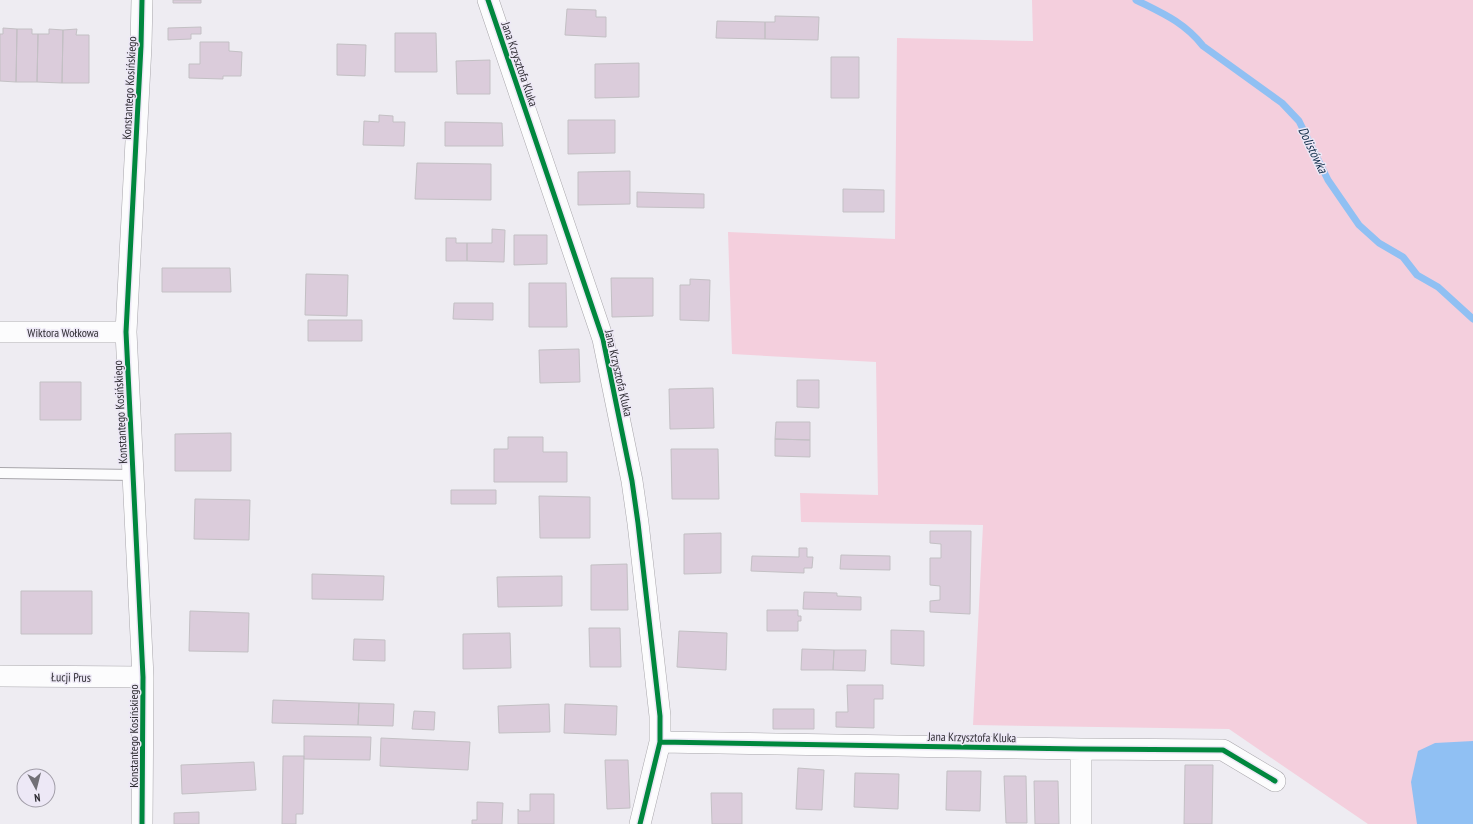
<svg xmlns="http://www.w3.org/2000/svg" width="1473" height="824" font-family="'PT Sans Narrow',sans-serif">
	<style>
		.green { fill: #f4cfdd }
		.water { fill: #90c0f3 }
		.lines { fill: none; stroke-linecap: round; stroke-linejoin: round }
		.stream { stroke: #90c0f3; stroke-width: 7 }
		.building { fill: #dbccdb; stroke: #c3c0c4 }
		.lane-casing { stroke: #a8a6ab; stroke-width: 12 }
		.street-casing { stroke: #a8a6ab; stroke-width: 22 }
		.lane { stroke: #fcfcfd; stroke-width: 10 }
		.street { stroke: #fcfcfd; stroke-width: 21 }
		.cycleway-casing { stroke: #ede8f6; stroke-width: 8 }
		.cycleway { stroke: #00873e; stroke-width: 5 }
		.labels { text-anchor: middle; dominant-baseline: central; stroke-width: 3; stroke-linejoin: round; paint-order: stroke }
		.street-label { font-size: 12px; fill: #2f2d33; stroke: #ede8f6 }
		.water-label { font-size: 13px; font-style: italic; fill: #0e2b47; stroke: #ede8f6 }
	</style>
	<rect width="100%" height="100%" fill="#eeecf2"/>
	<!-- green -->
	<path class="green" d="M 1032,0 L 1473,0 L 1473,824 L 1368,824 L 1229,729 L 973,725 L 983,525 L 801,522 L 800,493 L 878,495 L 876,362 L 732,354 L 728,232 L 895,239 L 897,38 L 1033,41 Z"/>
	<!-- water -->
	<path class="water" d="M 1473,741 L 1473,824 L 1417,824 L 1411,782 L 1418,751 L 1435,743 Z"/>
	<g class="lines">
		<!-- stream -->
		<path class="stream" d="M 1136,0 C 1162,13 1184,22 1203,46 L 1282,103 L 1299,121 L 1328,180 L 1359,225 L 1379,243 L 1403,257 L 1417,275 L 1438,287 L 1473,319"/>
	</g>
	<!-- building -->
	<path class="building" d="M 173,0 L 201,0 L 201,3 L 173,3 Z
		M 567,9 L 596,10 L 596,17 L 606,17 L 606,37 L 565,35 Z
		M 775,16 L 819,17 L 818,40 L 765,39 L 765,22 L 775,22 Z
		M 717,21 L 765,22 L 765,39 L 716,38 Z
		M 201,27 L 201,34 L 191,34 L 191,39 L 168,40 L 168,28 Z
		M 3,28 L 17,29 L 16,82 L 0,81 L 0,34 L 3,34 Z
		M 17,29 L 32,29 L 32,34 L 38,34 L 37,82 L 16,82 Z
		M 49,29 L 63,30 L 62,83 L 37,82 L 38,34 L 49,34 Z
		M 77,29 L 76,35 L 89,35 L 89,83 L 62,83 L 63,30 Z
		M 395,33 L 436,33 L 437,72 L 395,72 Z
		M 200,42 L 229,42 L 229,51 L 242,52 L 241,76 L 223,76 L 223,79 L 189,78 L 189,64 L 200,64 Z
		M 337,44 L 366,45 L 365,76 L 337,75 Z
		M 831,57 L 859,57 L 859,98 L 831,98 Z
		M 490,60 L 490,94 L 457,94 L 456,61 Z
		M 639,63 L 639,97 L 595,98 L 595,64 Z
		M 379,115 L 393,116 L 393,122 L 405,122 L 404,146 L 363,145 L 364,121 L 379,122 Z
		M 568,120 L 615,120 L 615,153 L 568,154 Z
		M 445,122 L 502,123 L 503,146 L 445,146 Z
		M 417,163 L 491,164 L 491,200 L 415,199 Z
		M 630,171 L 630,204 L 578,205 L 578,172 Z
		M 843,189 L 884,190 L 884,212 L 843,212 Z
		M 637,192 L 704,194 L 704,208 L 637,207 Z
		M 492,229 L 505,230 L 504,262 L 467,261 L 467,243 L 492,243 Z
		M 514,235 L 547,235 L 547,264 L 514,265 Z
		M 446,238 L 456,238 L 456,243 L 467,243 L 467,261 L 446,261 Z
		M 162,268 L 230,268 L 231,292 L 162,292 Z
		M 306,274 L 348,275 L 347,316 L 305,315 Z
		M 611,278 L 653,278 L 653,316 L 612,317 Z
		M 690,279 L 710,280 L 709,321 L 680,320 L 680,285 L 690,285 Z
		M 529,283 L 566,283 L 567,327 L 529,327 Z
		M 454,303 L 493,303 L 493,320 L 453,319 Z
		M 308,320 L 362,320 L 362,341 L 308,341 Z
		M 579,349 L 580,382 L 540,383 L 539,350 Z
		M 797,380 L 819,380 L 819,408 L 797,407 Z
		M 40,382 L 81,382 L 81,420 L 40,420 Z
		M 713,388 L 714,428 L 670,429 L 669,389 Z
		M 776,422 L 810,422 L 810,440 L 775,439 Z
		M 231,433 L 231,471 L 175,471 L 175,434 Z
		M 508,437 L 543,437 L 543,452 L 567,452 L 567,482 L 494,482 L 494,449 L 508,449 Z
		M 775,439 L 810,440 L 810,457 L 775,456 Z
		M 671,449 L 718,449 L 719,499 L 672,499 Z
		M 451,490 L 496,490 L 496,504 L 451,504 Z
		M 539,496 L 590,497 L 590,538 L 540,538 Z
		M 195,499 L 250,500 L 249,540 L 194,539 Z
		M 930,531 L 971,531 L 970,614 L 930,612 L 930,601 L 940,600 L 940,586 L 930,585 L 930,558 L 941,558 L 941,544 L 930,543 Z
		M 721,533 L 721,573 L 684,574 L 684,534 Z
		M 799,548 L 807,548 L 807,557 L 813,557 L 812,568 L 804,568 L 804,573 L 751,571 L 752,556 L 799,557 Z
		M 841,555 L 890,556 L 890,570 L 840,569 Z
		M 627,564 L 628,610 L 591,610 L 591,565 Z
		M 312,574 L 384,576 L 383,600 L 312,599 Z
		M 562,576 L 562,606 L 498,607 L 497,577 Z
		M 21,591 L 92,591 L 92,634 L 21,634 Z
		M 804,592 L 837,593 L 837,596 L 861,597 L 861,610 L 803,609 Z
		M 767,610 L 798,610 L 798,616 L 801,616 L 801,621 L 798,621 L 798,631 L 767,631 Z
		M 190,611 L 249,613 L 248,652 L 189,651 Z
		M 589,628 L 620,628 L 621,667 L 590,667 Z
		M 891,630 L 924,631 L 924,666 L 891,664 Z
		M 679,631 L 727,633 L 726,670 L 677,667 Z
		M 510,633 L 511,668 L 463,669 L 463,634 Z
		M 354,639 L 385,640 L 385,661 L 353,660 Z
		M 802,649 L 834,650 L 833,670 L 801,670 Z
		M 834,650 L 866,650 L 865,671 L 833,670 Z
		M 847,685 L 883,685 L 883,699 L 874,699 L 874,728 L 836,727 L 836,712 L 848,712 Z
		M 273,700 L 359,703 L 358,725 L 272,723 Z
		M 359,703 L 394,704 L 393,726 L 358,725 Z
		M 549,704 L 550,732 L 499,733 L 498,706 Z
		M 565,704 L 617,706 L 616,735 L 564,733 Z
		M 773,709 L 814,709 L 814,729 L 773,729 Z
		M 414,711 L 435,712 L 434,730 L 412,729 Z
		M 304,736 L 371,737 L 370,760 L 304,759 Z
		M 381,738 L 470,742 L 468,770 L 380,766 Z
		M 283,756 L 304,756 L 303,814 L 296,814 L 296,824 L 282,824 Z
		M 605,760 L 628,760 L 630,808 L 607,809 Z
		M 254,762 L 256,790 L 182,794 L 181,765 Z
		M 1185,765 L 1213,765 L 1212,824 L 1184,824 Z
		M 798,768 L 824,770 L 822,810 L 796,809 Z
		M 947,771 L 981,771 L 980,811 L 946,810 Z
		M 855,773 L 899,774 L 898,809 L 854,807 Z
		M 1004,776 L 1026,776 L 1027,823 L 1006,823 Z
		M 1034,781 L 1058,781 L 1059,824 L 1035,824 Z
		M 711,793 L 742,793 L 742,824 L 712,824 Z
		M 530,794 L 554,794 L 554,824 L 518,824 L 518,809 L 519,811 L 530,811 Z
		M 477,802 L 503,803 L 502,824 L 472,824 L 472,820 L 477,820 Z
		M 199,812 L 199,824 L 174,824 L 174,813 Z"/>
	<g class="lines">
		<!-- lane casing -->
		<g class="lane-casing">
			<path id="lane" d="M 0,473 L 133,475"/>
		</g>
		<!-- street casing -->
		<g class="street-casing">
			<path id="street" d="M 142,0 L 141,46 L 126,332 L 143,677 L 142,824
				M 488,0 L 603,339 L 632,481 L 638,523 L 660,716 L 660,742 L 640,824
				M 0,332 L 126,332
				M 0,676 L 143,677
				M 660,742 L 1081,749 L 1223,750 L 1275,781
				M 1081,749 L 1081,824"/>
		</g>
		<!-- lane -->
		<use href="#lane" class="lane"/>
		<!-- street -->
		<use href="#street" class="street"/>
		<!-- cycleway casing -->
		<g class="cycleway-casing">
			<path id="cycleway" d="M 142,0 L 141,46 L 126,332 L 143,677 L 142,824
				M 488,0 L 603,339 L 632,481 L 638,523 L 660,716 L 660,742 L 640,824
				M 660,742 L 1081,749 L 1223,750 L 1275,781"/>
		</g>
		<!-- cycleway -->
		<use href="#cycleway" class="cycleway"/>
	</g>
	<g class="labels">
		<!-- street labels -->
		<g class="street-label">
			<text transform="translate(520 64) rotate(71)">Jana Krzysztofa Kluka</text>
			<text transform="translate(129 88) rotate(-87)">Konstantego Kosińskiego</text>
			<text x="63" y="332">Wiktora Wołkowa</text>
			<text transform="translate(619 373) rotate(77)">Jana Krzysztofa Kluka</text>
			<text transform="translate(120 412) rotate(-93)">Konstantego Kosińskiego</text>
			<text transform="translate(71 677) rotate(1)">Łucji Prus</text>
			<text transform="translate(133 736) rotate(-90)">Konstantego Kosińskiego</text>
			<text transform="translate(972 737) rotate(1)">Jana Krzysztofa Kluka</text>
		</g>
		<!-- water labels -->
		<g class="water-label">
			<text transform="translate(1313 150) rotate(64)">Dolistówka</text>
		</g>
	</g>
	<!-- north arrow -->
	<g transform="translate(36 788) rotate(173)"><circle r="19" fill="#ede8f6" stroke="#a19da8"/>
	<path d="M0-3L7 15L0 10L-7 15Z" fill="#727076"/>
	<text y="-6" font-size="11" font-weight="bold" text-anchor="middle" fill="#2f2d33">N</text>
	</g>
</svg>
